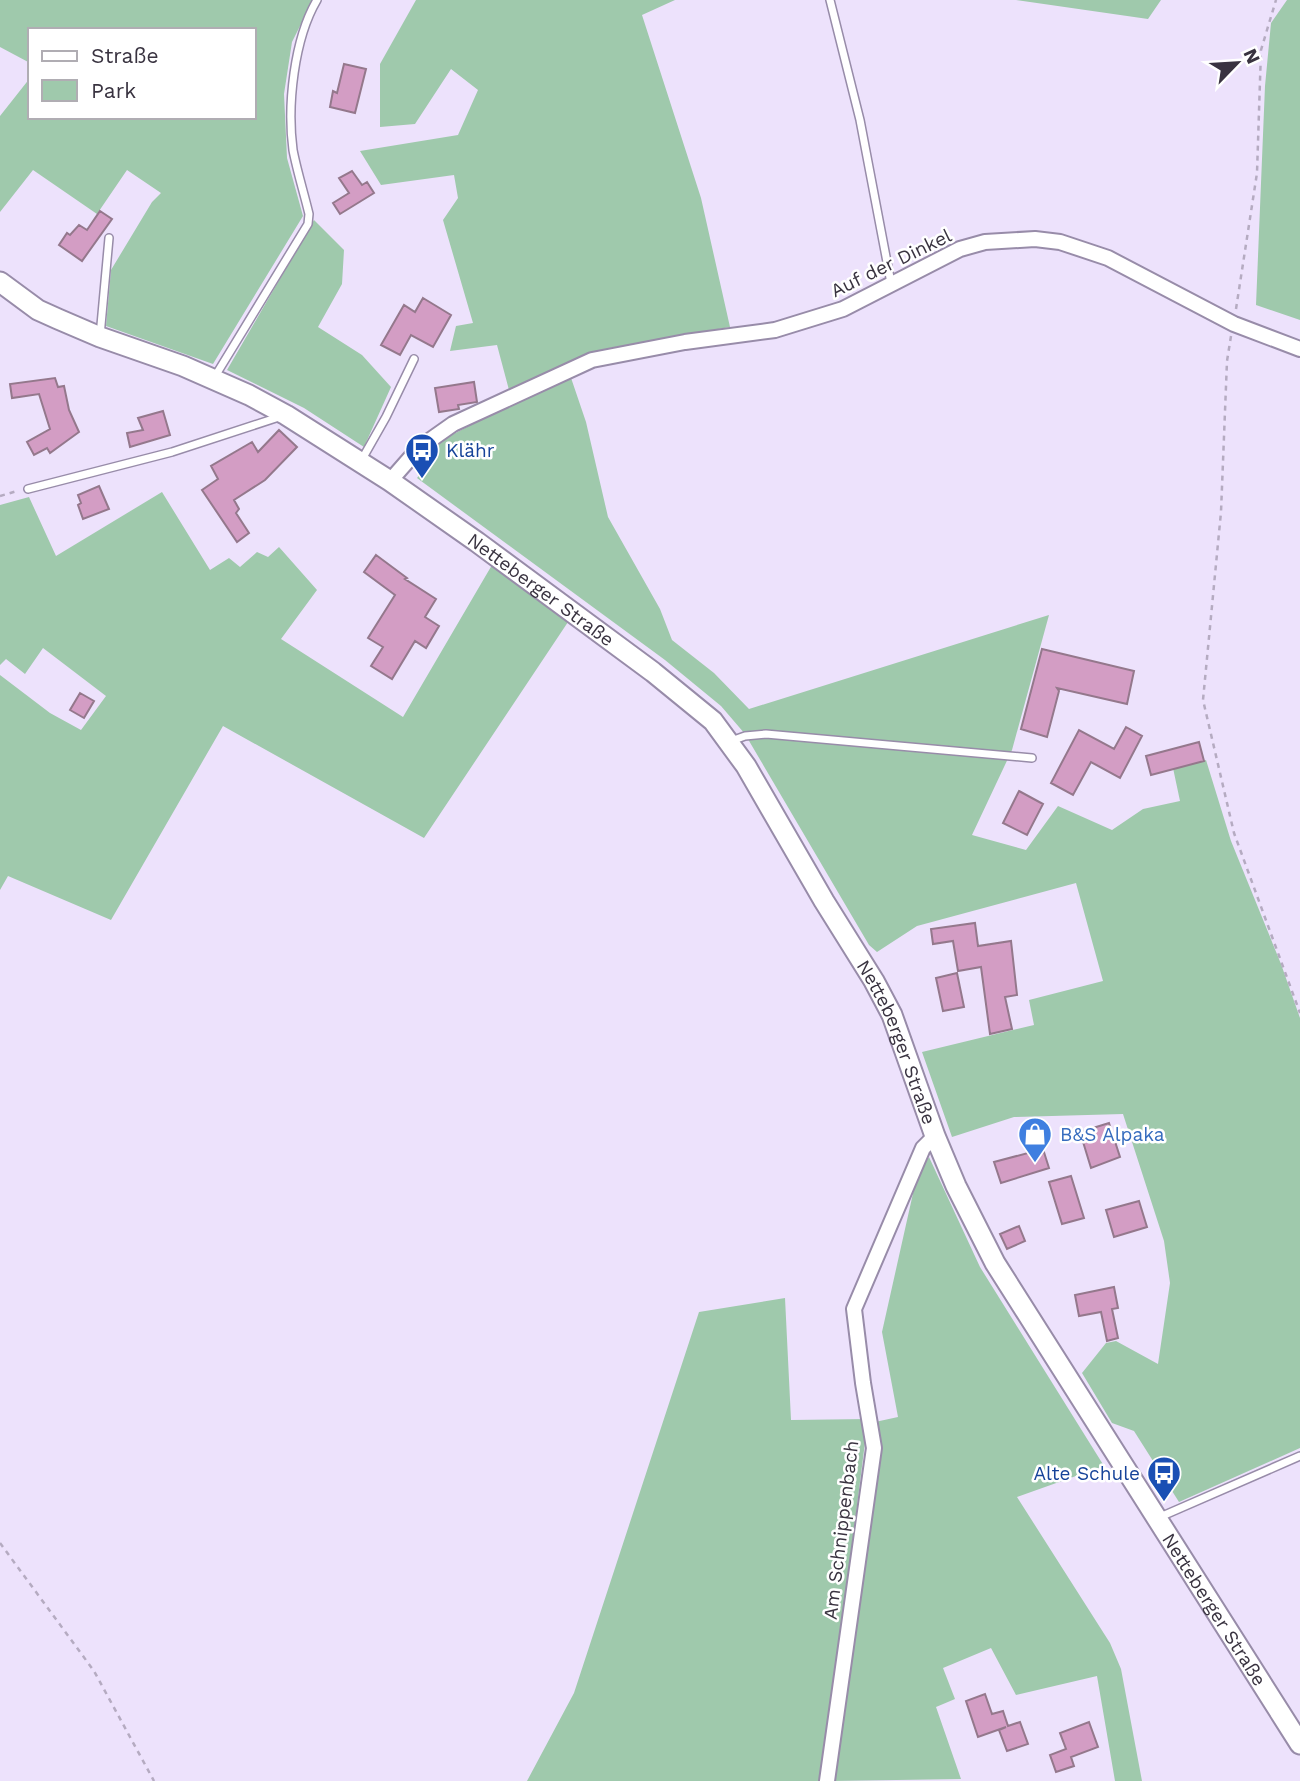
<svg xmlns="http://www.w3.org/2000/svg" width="1300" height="1781" font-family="'Work Sans',sans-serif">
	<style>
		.green { fill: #9fc9ac }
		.building { fill: #d39dc4; stroke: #94788c; stroke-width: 2 }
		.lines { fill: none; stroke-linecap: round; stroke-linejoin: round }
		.service-casing { stroke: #988ca9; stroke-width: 10 }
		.minor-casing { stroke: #988ca9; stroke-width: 18 }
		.tertiary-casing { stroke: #988ca9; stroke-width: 23 }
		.path { stroke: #b5abc1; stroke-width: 2.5; stroke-dasharray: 5 5; stroke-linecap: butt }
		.service { stroke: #fff; stroke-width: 7 }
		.minor { stroke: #fff; stroke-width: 14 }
		.tertiary { stroke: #fff; stroke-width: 19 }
		.labels { text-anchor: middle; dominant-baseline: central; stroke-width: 5; stroke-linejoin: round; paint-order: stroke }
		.street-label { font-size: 19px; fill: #393340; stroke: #fff }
		.transit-label { font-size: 19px; fill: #164399; stroke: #fff; text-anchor: start }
		.shop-label { font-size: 19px; fill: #366cbe; stroke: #fff; text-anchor: start }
	</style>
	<rect width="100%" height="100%" fill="#ede2fc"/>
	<!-- green -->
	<path class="green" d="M 0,0 L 313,0 L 292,42 L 284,94 L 287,158 L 303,216 L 213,364 L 106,326 L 111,270 L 152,202 L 161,193 L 127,170 L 97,214 L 33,170 L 0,212 L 0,116 L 30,78 L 30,117 L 254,117 L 254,30 L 30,30 L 30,63 L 0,47 Z
		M 416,0 L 675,0 L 642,15 L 701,198 L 730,327 L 610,348 L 509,390 L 497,345 L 450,351 L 456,326 L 473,323 L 443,220 L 458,198 L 454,175 L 381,185 L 360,151 L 458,135 L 478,90 L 451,69 L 415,124 L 380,127 L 380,64 Z
		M 1016,0 L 1161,0 L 1148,19 Z
		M 1287,0 L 1300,0 L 1300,320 L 1256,305 L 1265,86 L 1271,23 Z
		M 314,220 L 344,250 L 342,284 L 318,327 L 362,355 L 391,387 L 364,447 L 304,408 L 227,370 Z
		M 568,369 L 586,422 L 608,517 L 660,609 L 672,640 L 714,673 L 749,709 L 1049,615 L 1012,750 L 972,835 L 1026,850 L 1058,806 L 1112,830 L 1143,809 L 1180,801 L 1173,768 L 1206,760 L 1231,841 L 1281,964 L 1300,1018 L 1300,1448 L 1179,1502 L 1134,1431 L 1112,1423 L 1082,1373 L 1106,1343 L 1116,1341 L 1158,1364 L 1170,1283 L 1164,1241 L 1123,1114 L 1014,1117 L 952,1137 L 922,1052 L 1034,1025 L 1029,1000 L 1103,981 L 1076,883 L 917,926 L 877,952 L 869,945 L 745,734 L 721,706 L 665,660 L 417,478 L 422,472 L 414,467 L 436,443 L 502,409 Z
		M 162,492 L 210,570 L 229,558 L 240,567 L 257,552 L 268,557 L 279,547 L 317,590 L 281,639 L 403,717 L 492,565 L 570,619 L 424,838 L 223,726 L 111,920 L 8,876 L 0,890 L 0,675 L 50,713 L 81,730 L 106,696 L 43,648 L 25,674 L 6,659 L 0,665 L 0,505 L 29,497 L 56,556 Z
		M 929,1157 L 980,1267 L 1104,1466 L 1017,1497 L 1110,1643 L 1121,1669 L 1142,1781 L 1115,1781 L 1097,1676 L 1016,1695 L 991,1648 L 943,1668 L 955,1699 L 936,1707 L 961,1779 L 832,1781 L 880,1458 L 875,1422 L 898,1417 L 882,1332 L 916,1180 Z
		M 785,1298 L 791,1420 L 868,1419 L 822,1781 L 527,1781 L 574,1693 L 699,1312 Z"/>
	<!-- building -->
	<path class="building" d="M 344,64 L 366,69 L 355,113 L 330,107 L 333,91 L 337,93 Z
		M 352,171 L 362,185 L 367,182 L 374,193 L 340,214 L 333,203 L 349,193 L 339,178 Z
		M 100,211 L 112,219 L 82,261 L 59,245 L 67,233 L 70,235 L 79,225 L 87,230 Z
		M 423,298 L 451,315 L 433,347 L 411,335 L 400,355 L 381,345 L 404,305 L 415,312 Z
		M 55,378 L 58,387 L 64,386 L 69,410 L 79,432 L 50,453 L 47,448 L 34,455 L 27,442 L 50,429 L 39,394 L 12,398 L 10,384 Z
		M 474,382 L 477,402 L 458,405 L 459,409 L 439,412 L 435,388 Z
		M 163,411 L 170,435 L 130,447 L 127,433 L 143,430 L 138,418 Z
		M 279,430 L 297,447 L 265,480 L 234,500 L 239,509 L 236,513 L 249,533 L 237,542 L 202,490 L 218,479 L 211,466 L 252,442 L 258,452 Z
		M 99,486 L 109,509 L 83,519 L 78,505 L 81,503 L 78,495 Z
		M 376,555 L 407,578 L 405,579 L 436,599 L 425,617 L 439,626 L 426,648 L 415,641 L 392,679 L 371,666 L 383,647 L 368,638 L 395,595 L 364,572 Z
		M 1042,649 L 1134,671 L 1127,704 L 1057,688 L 1059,691 L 1047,737 L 1021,729 Z
		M 80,693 L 94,701 L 84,718 L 70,710 Z
		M 1126,727 L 1142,736 L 1120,778 L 1091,762 L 1073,795 L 1051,783 L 1079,730 L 1114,749 Z
		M 1199,742 L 1204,761 L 1151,775 L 1146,756 Z
		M 1019,791 L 1043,804 L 1027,835 L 1003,823 Z
		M 975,923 L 978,946 L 1011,941 L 1017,995 L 1005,997 L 1012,1029 L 990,1034 L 981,967 L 958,971 L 953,941 L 933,944 L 931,929 Z
		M 957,973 L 964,1007 L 943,1011 L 936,978 Z
		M 1109,1123 L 1120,1157 L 1091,1168 L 1080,1132 Z
		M 1043,1149 L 1049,1168 L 1001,1183 L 994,1162 Z
		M 1071,1176 L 1084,1218 L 1062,1224 L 1049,1182 Z
		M 1139,1201 L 1147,1227 L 1114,1237 L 1106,1210 Z
		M 1019,1226 L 1025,1241 L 1007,1249 L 1000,1234 Z
		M 1114,1287 L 1118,1308 L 1112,1309 L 1118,1338 L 1107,1341 L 1101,1312 L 1079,1316 L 1075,1295 Z
		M 985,1694 L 992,1714 L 1003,1711 L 1008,1726 L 1020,1722 L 1028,1744 L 1007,1751 L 999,1730 L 1006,1727 L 978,1737 L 966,1701 Z
		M 1089,1722 L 1098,1747 L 1071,1757 L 1074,1766 L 1056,1772 L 1050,1755 L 1066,1749 L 1060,1733 Z"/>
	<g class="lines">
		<!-- service casing -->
		<g class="service-casing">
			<path id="service" d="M 830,0 L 860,120 L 891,283
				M 100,336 L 109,238
				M 214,378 L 308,224 L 309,214 C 304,193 297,171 293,150 C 287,105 294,39 317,0
				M 361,461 L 386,417 L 414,359
				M 28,489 L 172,452 L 279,417
				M 731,741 L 745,736 L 766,734 L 1032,758
				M 1160,1517 L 1300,1456"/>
		</g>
		<!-- minor casing -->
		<g class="minor-casing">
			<path id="minor" d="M 390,481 L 419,448 L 453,424 L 592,360 L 685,342 L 775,330 L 843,309 L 960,249 L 985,242 L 1035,239 L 1060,242 L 1108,258 L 1234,324 L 1300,349
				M 827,1781 L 874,1448 L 863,1383 L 854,1309 L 923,1148 L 935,1136"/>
		</g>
		<!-- tertiary casing -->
		<g class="tertiary-casing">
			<g id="tertiary">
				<path id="s1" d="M 0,282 L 38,310 L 58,319 L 100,337 L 183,366 L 249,395 L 286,415 L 390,481 L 477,542 L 653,672 L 713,721 L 746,766 L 824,901 L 874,981 L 892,1015 L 935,1136 L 956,1186 L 995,1263 L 1300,1744"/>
			</g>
		</g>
		<!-- path -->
		<path class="path" d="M 1236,309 L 1257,173 L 1261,50 L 1276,0
			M 1231,336 L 1227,361 L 1221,512 L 1203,700 L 1234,833 L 1300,1013
			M 0,496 L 17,491
			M 0,1543 L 94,1671 L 154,1781"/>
		<!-- service -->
		<use href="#service" class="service"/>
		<!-- minor -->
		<use href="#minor" class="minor"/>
		<!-- tertiary -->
		<use href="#tertiary" class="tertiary"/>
	</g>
	<!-- icons -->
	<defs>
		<g id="bus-pin" transform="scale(1.75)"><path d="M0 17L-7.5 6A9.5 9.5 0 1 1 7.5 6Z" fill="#1a4fb4" stroke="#fff"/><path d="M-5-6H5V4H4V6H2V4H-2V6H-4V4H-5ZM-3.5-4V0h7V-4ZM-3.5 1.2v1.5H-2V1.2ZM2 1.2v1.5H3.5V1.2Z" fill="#fff"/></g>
		<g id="shop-pin" transform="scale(1.75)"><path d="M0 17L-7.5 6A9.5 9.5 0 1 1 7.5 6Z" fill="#3f7fe0" stroke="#fff"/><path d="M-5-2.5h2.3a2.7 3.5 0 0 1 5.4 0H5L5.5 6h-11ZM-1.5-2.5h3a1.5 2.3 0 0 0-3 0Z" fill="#fff"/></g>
	</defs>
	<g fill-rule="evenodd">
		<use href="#bus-pin" x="422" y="450"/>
		<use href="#shop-pin" x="1035" y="1134"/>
		<use href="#bus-pin" x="1164" y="1473"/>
	</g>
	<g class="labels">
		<!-- street labels -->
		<g class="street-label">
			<text transform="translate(891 263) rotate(-26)">Auf der Dinkel</text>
			<text stroke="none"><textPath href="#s1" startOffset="626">Netteberger Straße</textPath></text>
			<text stroke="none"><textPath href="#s1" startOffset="1214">Netteberger Straße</textPath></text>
			<text transform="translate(841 1530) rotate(-83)">Am Schnippenbach</text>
			<text stroke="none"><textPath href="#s1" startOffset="1866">Netteberger Straße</textPath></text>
		</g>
		<!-- transit labels -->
		<g class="transit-label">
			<text x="446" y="450">Klähr</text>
			<text x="1140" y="1473" text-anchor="end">Alte Schule</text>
		</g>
		<!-- shop labels -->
		<g class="shop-label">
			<text x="1060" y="1134">B&amp;S Alpaka</text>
		</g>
	</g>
	<!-- legend -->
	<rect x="28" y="28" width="228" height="91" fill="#ffffff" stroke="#b0adb3" stroke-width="2"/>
	<rect x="42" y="51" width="35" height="10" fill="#ffffff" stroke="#b0adb3" stroke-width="2"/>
	<text x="91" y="63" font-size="21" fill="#393340">Straße</text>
	<rect x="42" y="80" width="35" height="21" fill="#9fc9ac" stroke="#b0adb3" stroke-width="2"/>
	<text x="91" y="98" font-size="21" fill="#393340">Park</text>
	<!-- north arrow -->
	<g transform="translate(1237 63) rotate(65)" stroke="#ffffff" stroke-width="5" paint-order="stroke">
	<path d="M0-5L12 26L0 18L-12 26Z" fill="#393340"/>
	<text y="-10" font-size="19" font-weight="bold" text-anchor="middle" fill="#393340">N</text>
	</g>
</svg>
